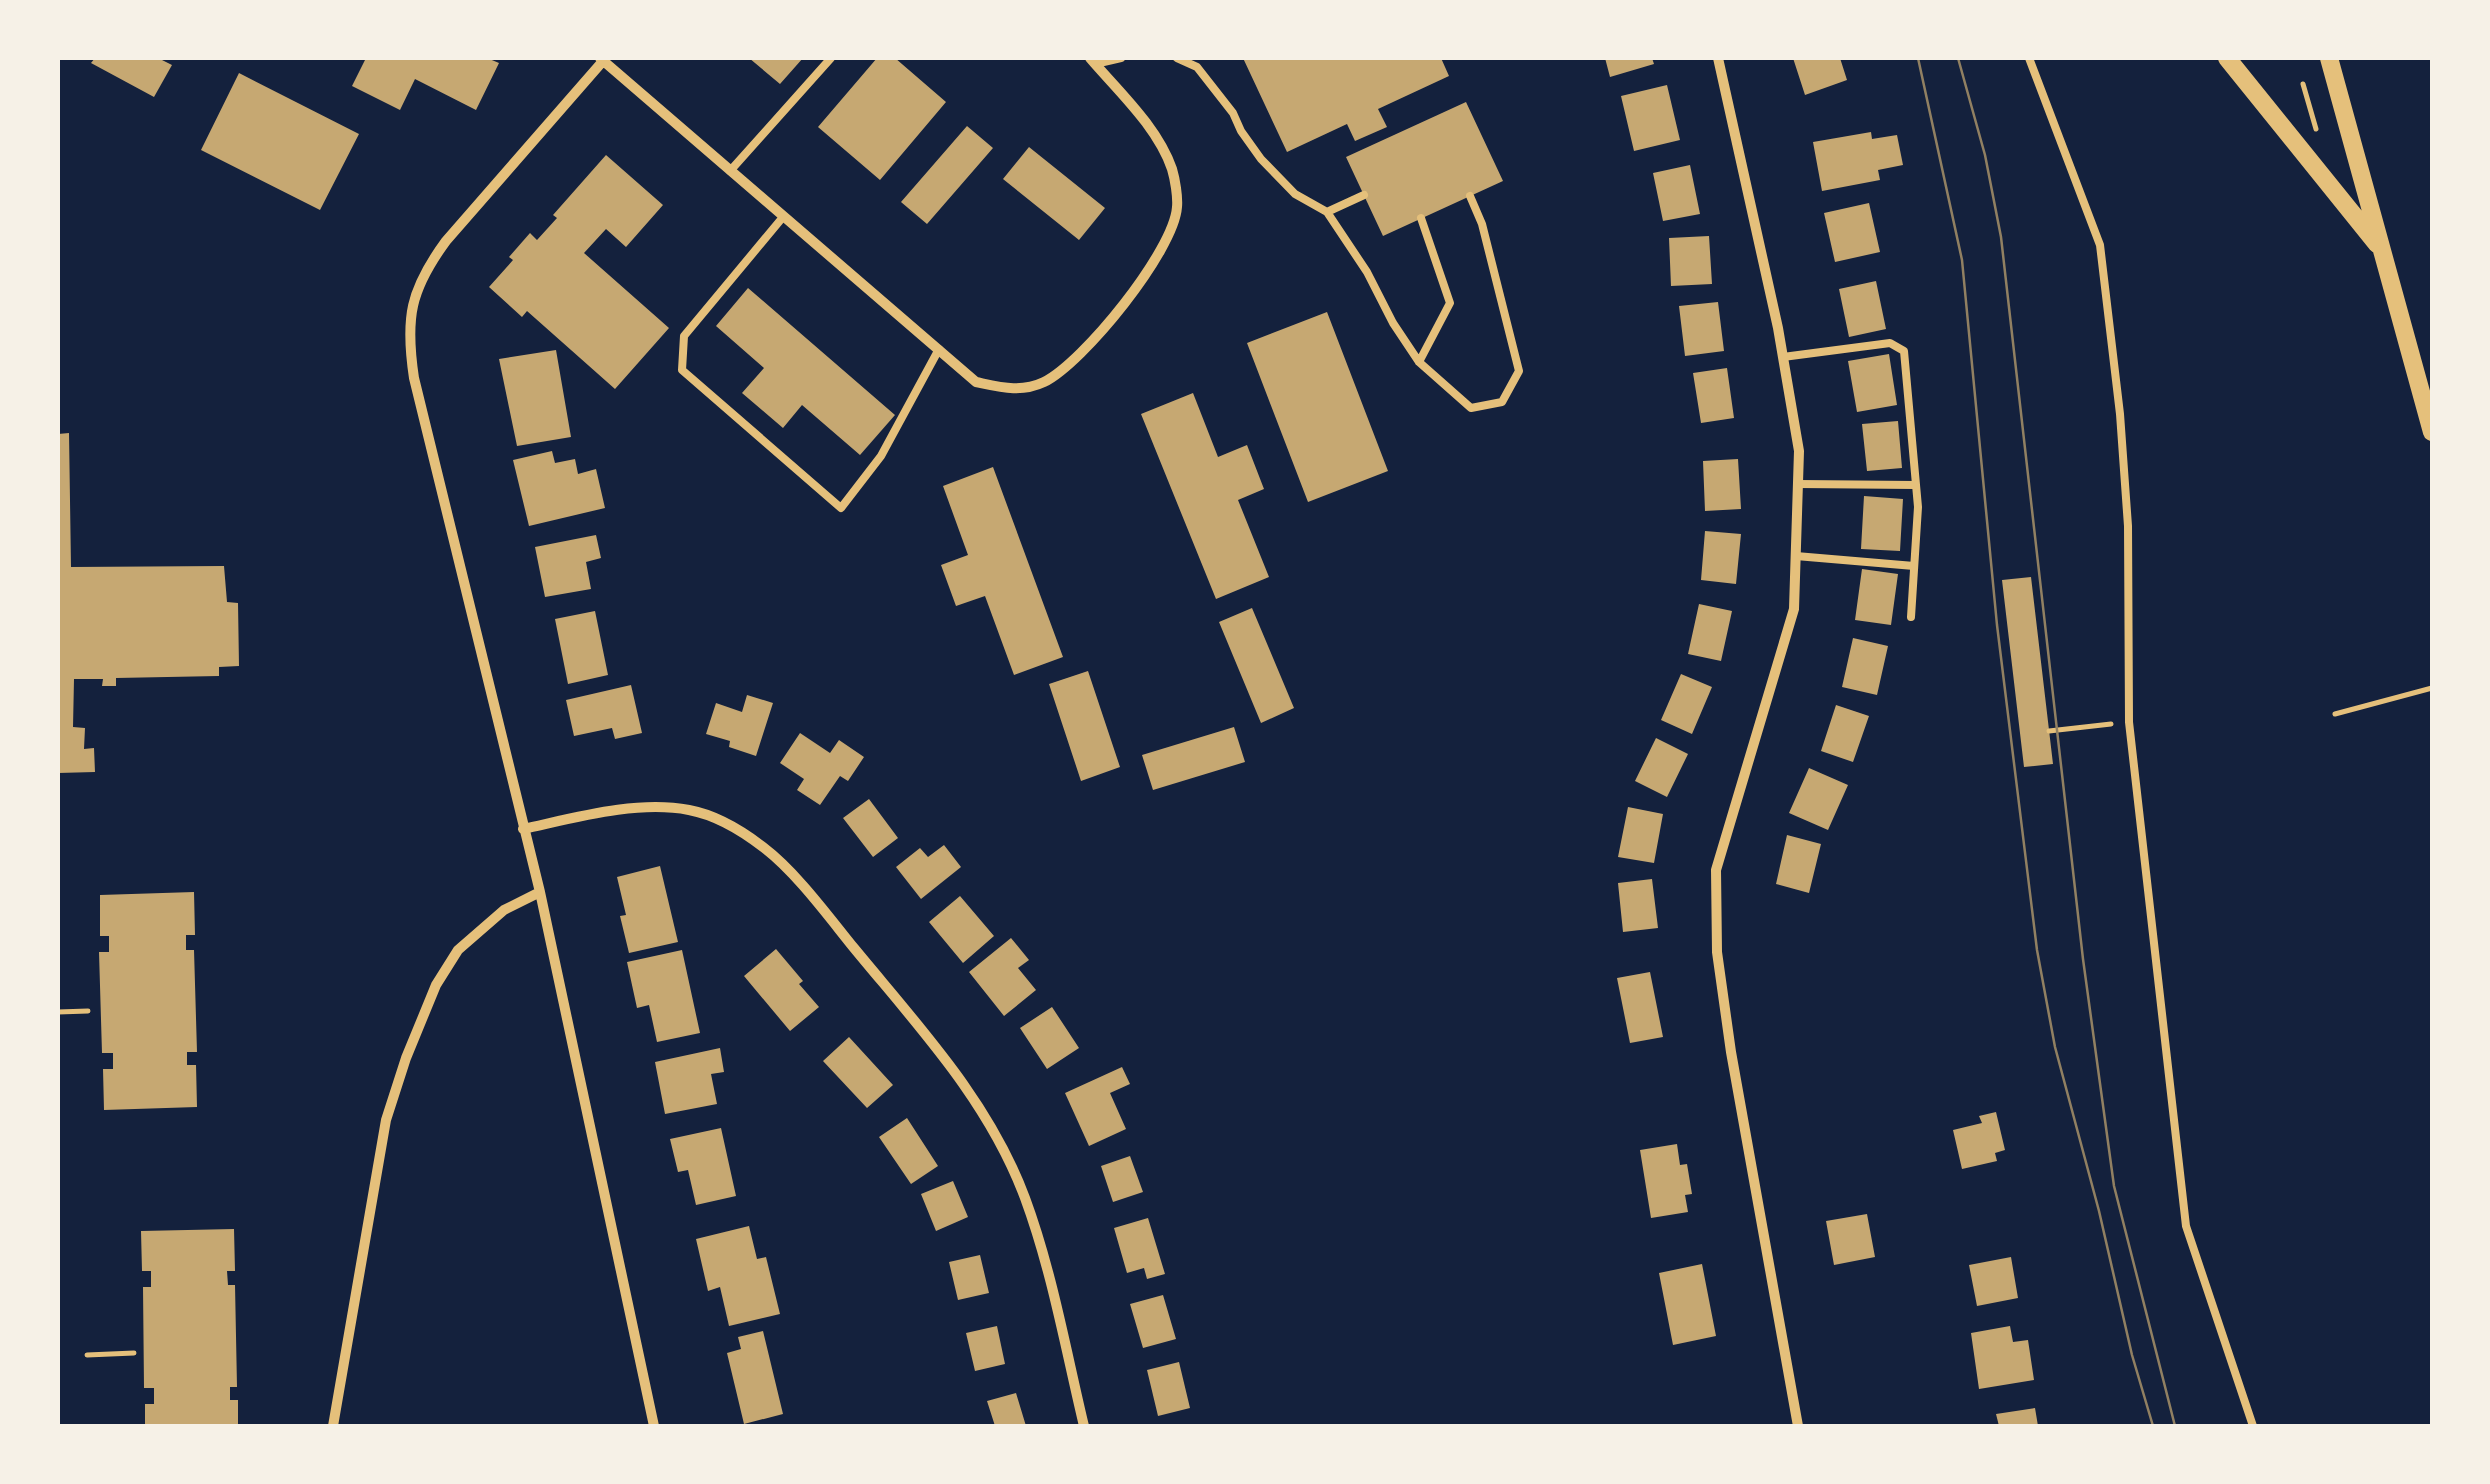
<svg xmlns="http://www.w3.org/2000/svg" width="2490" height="1484" font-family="'Noto Sans',sans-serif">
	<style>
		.building { fill: #c6a872 }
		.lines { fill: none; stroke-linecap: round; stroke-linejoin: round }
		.path { stroke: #e5c07b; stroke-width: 5 }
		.service { stroke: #e5c07b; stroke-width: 8 }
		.minor { stroke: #e5c07b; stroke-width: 10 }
		.tertiary { stroke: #e5c07b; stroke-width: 18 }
		.tram { stroke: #918062; stroke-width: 2.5 }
	</style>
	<rect width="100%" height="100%" fill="#14213d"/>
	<!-- building -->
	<path class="building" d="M 95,58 L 158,58 L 172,65 L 154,97 L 91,63 Z
		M 366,58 L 487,58 L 499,63 L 476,110 L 415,79 L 400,110 L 352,86 Z
		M 749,58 L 803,58 L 780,84 Z
		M 877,58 L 895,58 L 946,102 L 880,180 L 818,127 Z
		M 1243,58 L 1441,58 L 1449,76 L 1378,109 L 1387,127 L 1355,141 L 1347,124 L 1287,152 Z
		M 1605,58 L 1652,58 L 1654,64 L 1610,77 Z
		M 1793,58 L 1840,58 L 1847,80 L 1805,95 Z
		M 239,73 L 359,134 L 320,210 L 201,150 Z
		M 1667,85 L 1680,140 L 1634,151 L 1621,96 Z
		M 1466,102 L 1503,181 L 1383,236 L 1346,157 Z
		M 967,126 L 993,148 L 927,224 L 901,202 Z
		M 1871,132 L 1872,139 L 1897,135 L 1903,165 L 1878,170 L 1880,180 L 1822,191 L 1813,142 Z
		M 1029,147 L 1105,208 L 1079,240 L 1003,179 Z
		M 606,155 L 663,205 L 626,247 L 606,229 L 584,253 L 669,328 L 615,389 L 527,311 L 522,317 L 489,287 L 513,260 L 509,257 L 530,233 L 537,240 L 557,218 L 553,215 Z
		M 1690,165 L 1700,214 L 1663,221 L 1653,173 Z
		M 1869,203 L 1880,252 L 1835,262 L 1824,213 Z
		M 1709,236 L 1712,284 L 1671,286 L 1669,238 Z
		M 1876,281 L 1886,329 L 1849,337 L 1839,289 Z
		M 748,288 L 895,415 L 860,455 L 802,405 L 783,428 L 742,393 L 764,368 L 716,326 Z
		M 1718,302 L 1724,351 L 1685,356 L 1679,306 Z
		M 1327,312 L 1388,471 L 1308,502 L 1247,343 Z
		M 556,350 L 571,437 L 517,446 L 499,359 Z
		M 1889,354 L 1897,405 L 1857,412 L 1848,361 Z
		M 1727,368 L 1734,418 L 1701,423 L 1693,373 Z
		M 1193,393 L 1218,457 L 1247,445 L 1264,489 L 1238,500 L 1269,577 L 1216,599 L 1141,414 Z
		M 1898,421 L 1902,468 L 1867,471 L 1862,424 Z
		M 69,433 L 71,567 L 224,566 L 227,602 L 238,603 L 239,666 L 219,667 L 219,676 L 116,678 L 116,686 L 102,686 L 103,679 L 74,679 L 73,727 L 85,728 L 84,749 L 94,748 L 95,772 L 58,773 L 58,434 Z
		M 552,451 L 555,463 L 575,459 L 578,474 L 596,469 L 605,508 L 529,526 L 513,460 Z
		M 1738,459 L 1741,509 L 1705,511 L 1703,461 Z
		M 993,467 L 1063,657 L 1014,675 L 985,596 L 956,606 L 941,565 L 968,555 L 943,486 Z
		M 1864,496 L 1903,499 L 1900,551 L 1861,549 Z
		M 1705,531 L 1741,534 L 1736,584 L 1701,580 Z
		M 596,535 L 601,558 L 586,562 L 591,589 L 545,597 L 535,547 Z
		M 1862,569 L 1898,574 L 1891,625 L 1855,620 Z
		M 2031,577 L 2053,764 L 2024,767 L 2002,580 Z
		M 1699,604 L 1732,611 L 1721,661 L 1688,654 Z
		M 1252,608 L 1294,708 L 1261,723 L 1219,622 Z
		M 595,611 L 608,675 L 568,684 L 555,619 Z
		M 1853,638 L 1888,646 L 1877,695 L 1842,687 Z
		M 1088,671 L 1120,767 L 1081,781 L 1049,684 Z
		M 1681,674 L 1712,687 L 1692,734 L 1661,720 Z
		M 631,685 L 642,733 L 615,739 L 612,728 L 574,736 L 566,700 Z
		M 747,695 L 773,703 L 756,756 L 729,747 L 730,741 L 706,734 L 716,703 L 742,712 Z
		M 1836,705 L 1869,716 L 1853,762 L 1821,751 Z
		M 1234,727 L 1245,762 L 1153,790 L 1142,755 Z
		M 800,733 L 830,753 L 839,740 L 864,757 L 848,781 L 840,776 L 820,805 L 797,790 L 804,779 L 780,763 Z
		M 1656,738 L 1688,754 L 1667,797 L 1635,781 Z
		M 1809,768 L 1848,785 L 1828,830 L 1789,813 Z
		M 869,799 L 898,838 L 873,857 L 843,818 Z
		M 1628,807 L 1663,814 L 1654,863 L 1618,857 Z
		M 1787,835 L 1821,844 L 1809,893 L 1776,884 Z
		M 944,845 L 961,867 L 921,899 L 896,867 L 920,848 L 928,857 Z
		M 660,866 L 678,942 L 629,953 L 620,916 L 626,915 L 617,877 Z
		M 1652,879 L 1658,928 L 1623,932 L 1618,883 Z
		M 194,892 L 195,935 L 186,935 L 186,950 L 194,950 L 197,1052 L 187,1052 L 187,1065 L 196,1065 L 197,1107 L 104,1110 L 103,1069 L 113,1069 L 113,1053 L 102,1053 L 99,952 L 109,952 L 109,936 L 100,936 L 100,895 Z
		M 960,896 L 994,936 L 963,963 L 929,922 Z
		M 1011,938 L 1029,960 L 1018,968 L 1036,990 L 1004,1016 L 969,972 Z
		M 776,949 L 803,981 L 799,984 L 819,1007 L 790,1031 L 744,976 Z
		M 682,950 L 700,1033 L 657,1042 L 649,1005 L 637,1008 L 627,962 Z
		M 1650,972 L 1663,1037 L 1630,1043 L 1617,978 Z
		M 1052,1007 L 1079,1048 L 1047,1069 L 1020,1028 Z
		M 849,1037 L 893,1085 L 867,1108 L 823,1061 Z
		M 720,1048 L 724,1072 L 711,1074 L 717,1104 L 665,1114 L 655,1062 Z
		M 1122,1067 L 1130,1084 L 1110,1093 L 1126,1129 L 1089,1146 L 1065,1093 Z
		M 1996,1112 L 2005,1150 L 1995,1153 L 1997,1161 L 1962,1169 L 1953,1130 L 1982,1123 L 1979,1116 Z
		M 907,1118 L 938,1166 L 911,1184 L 879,1137 Z
		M 721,1128 L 736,1196 L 696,1205 L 688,1170 L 678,1172 L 670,1139 Z
		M 1677,1144 L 1680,1165 L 1687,1164 L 1692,1194 L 1685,1195 L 1688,1212 L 1651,1218 L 1640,1150 Z
		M 1130,1156 L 1143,1192 L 1113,1202 L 1101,1166 Z
		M 953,1181 L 968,1217 L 936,1231 L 921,1194 Z
		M 1867,1214 L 1875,1257 L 1834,1265 L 1826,1221 Z
		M 1148,1218 L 1165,1274 L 1147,1279 L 1144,1268 L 1127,1273 L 1114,1228 Z
		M 749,1226 L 757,1259 L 766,1257 L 780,1314 L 729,1326 L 720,1287 L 708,1291 L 696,1239 Z
		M 234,1229 L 235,1271 L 227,1271 L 228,1285 L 235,1285 L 237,1387 L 230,1387 L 230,1400 L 238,1400 L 238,1426 L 145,1426 L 145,1404 L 154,1404 L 154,1388 L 144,1388 L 143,1287 L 151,1287 L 151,1271 L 142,1271 L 141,1231 Z
		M 980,1255 L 989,1293 L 958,1300 L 949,1262 Z
		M 2011,1257 L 2018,1298 L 1977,1306 L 1969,1265 Z
		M 1702,1264 L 1716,1336 L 1673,1345 L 1659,1273 Z
		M 1163,1295 L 1176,1339 L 1143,1348 L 1130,1304 Z
		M 997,1326 L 1005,1364 L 975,1371 L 966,1333 Z
		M 2010,1326 L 2013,1342 L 2028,1340 L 2034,1380 L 1979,1389 L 1971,1333 Z
		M 763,1331 L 783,1414 L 744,1424 L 727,1353 L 741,1349 L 738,1337 Z
		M 1179,1362 L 1190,1408 L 1158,1416 L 1147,1370 Z
		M 1016,1393 L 1026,1426 L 995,1426 L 987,1401 Z
		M 2035,1408 L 2038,1426 L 1999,1426 L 1996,1414 Z"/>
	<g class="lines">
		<!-- path -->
		<path class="path" d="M 2303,84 L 2316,129
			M 2335,714 L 2432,688
			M 2049,731 L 2111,724
			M 58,1012 L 88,1011
			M 87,1355 L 134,1353"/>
		<!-- service -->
		<path class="service" d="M 1177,58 L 1197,67 L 1233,113 L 1241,131 L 1261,159 L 1295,194 L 1327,212 L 1367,272 L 1393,323 L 1419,362 L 1471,408 L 1502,402 L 1519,371 L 1482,224 L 1470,196
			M 2029,58 L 2100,245 L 2120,414 L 2128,526 L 2129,722 L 2186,1226 L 2253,1426
			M 1095,64 L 1121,58
			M 730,171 L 831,58
			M 1327,212 L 1364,195
			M 783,217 L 684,336 L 682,370 L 841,508 L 881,456 L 939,349
			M 1783,357 L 1890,343 L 1904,351 L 1918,507 L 1911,617
			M 1419,362 L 1450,303 L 1421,218
			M 1798,484 L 1916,485
			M 1796,556 L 1914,566"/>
		<!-- minor -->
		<path class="minor" d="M 600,58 L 976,382 C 1000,387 1021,393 1044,382 C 1083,363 1174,251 1177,207 C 1178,197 1175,179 1172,169 C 1157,126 1118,91 1090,58
			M 1718,58 L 1778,328 L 1799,451 L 1794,609 L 1716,870 L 1717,952 L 1731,1052 L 1798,1426
			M 603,61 L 446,241 C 410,290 405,318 414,378 L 540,892 L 654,1426
			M 523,829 C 574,818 636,800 689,810 C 716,815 741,830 763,847 C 796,872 828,916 854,948 C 919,1027 989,1101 1025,1198 C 1052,1271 1066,1351 1084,1426
			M 333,1426 L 386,1120 L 406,1058 L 436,985 L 458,950 L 504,910 L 540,892"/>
		<!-- tertiary -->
		<path class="tertiary" d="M 2227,58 L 2377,244
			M 2329,58 L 2432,432"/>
		<!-- tram -->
		<path class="tram" d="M 1918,58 L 1962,260 L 1997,625 L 2037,950 L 2055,1047 L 2099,1211 L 2132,1355 L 2153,1426
			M 1958,58 L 1985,155 L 2001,237 L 2083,959 L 2114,1186 L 2175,1426"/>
	</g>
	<!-- border -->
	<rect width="2490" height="1484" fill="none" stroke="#f6f1e7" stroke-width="120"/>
</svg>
